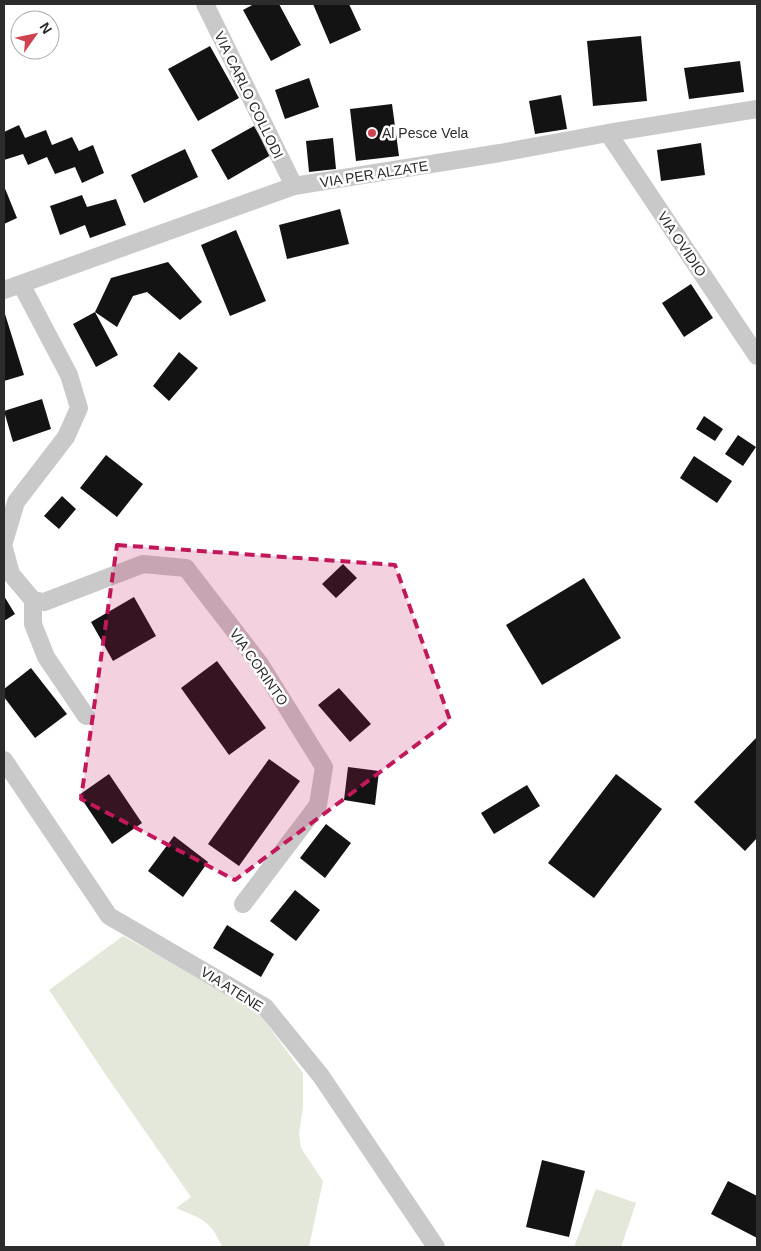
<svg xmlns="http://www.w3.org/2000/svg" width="761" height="1251" font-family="Helvetica,sans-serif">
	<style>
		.green { fill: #e3e8db }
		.building { fill: #131313 }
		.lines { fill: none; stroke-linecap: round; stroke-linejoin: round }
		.minor { stroke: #c9c9c9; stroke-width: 18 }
		.marked { fill: #c2185b; fill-opacity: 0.2; stroke: #c2185b; stroke-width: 4; stroke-dasharray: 10 6; stroke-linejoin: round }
		.poi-dot { fill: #cf4351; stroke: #fff; stroke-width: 2 }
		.labels { text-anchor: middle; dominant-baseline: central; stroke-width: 5; stroke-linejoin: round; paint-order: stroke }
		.street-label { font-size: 14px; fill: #2c2c2c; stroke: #fff }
		.poi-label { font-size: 14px; fill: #2c2c2c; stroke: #fff; text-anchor: start }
	</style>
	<rect width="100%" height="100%" fill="#fff"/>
	<!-- green -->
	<path class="green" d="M 123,936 L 255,1008 L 303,1073 L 303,1107 L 299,1134 L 301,1148 L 323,1181 L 309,1247 L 222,1247 C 211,1220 202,1219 176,1208 L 191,1197 L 110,1081 L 49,990 Z
		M 596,1189 L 636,1203 L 621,1247 L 574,1247 Z"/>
	<!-- building -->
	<path class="building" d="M 254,4 L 279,4 L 301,45 L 271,61 L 243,10 Z
		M 313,4 L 349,4 L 361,30 L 330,44 Z
		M 641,36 L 647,101 L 593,106 L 587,41 Z
		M 210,46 L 239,98 L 198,121 L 168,69 Z
		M 740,61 L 744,92 L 689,99 L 684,68 Z
		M 309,78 L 319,107 L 285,119 L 275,90 Z
		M 561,95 L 567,129 L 535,134 L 529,101 Z
		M 392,104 L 399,156 L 356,161 L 350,109 Z
		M 19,125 L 25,138 L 46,130 L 52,145 L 72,137 L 79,151 L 93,145 L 104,173 L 82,183 L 75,167 L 55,174 L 47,157 L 28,165 L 23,154 L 4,160 L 4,132 Z
		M 254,126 L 271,155 L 228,180 L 211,150 Z
		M 333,138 L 336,169 L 309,172 L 306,141 Z
		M 701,143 L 705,175 L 661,181 L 657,150 Z
		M 185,149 L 198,177 L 144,203 L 131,175 Z
		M 4,186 L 17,218 L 4,224 Z
		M 82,195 L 87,207 L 116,199 L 126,225 L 90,238 L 85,225 L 60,235 L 50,206 Z
		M 340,209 L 349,244 L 287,259 L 279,225 Z
		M 236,230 L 266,301 L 230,316 L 201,245 Z
		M 168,262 L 202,302 L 180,320 L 147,292 L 133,296 L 117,327 L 95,312 L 111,278 Z
		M 691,284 L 713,318 L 684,337 L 662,303 Z
		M 95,312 L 118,355 L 96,367 L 73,324 Z
		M 4,314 L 5,314 L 24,375 L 4,381 Z
		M 179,352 L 198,368 L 169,401 L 153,386 Z
		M 42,399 L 51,429 L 13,442 L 4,411 Z
		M 704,416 L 723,429 L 715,441 L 696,429 Z
		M 738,435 L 756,447 L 743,466 L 725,454 Z
		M 106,455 L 143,484 L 117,517 L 80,488 Z
		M 694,456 L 732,481 L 717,503 L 680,478 Z
		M 62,496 L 76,509 L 59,529 L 44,516 Z
		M 343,564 L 357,578 L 336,598 L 322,584 Z
		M 584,578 L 621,638 L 542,685 L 506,625 Z
		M 4,596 L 15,614 L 4,621 Z
		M 134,597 L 156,636 L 113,661 L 91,622 Z
		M 217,661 L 266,728 L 229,755 L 181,688 Z
		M 31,668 L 67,714 L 35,738 L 4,697 L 4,689 Z
		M 339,688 L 371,724 L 350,742 L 318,705 Z
		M 757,737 L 757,838 L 745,851 L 694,802 Z
		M 269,759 L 300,781 L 239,866 L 208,844 Z
		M 348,767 L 379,771 L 375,805 L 344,800 Z
		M 109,774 L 142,823 L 112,844 L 79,795 Z
		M 616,774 L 662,809 L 594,898 L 548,863 Z
		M 527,785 L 540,806 L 494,834 L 481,813 Z
		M 326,824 L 351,843 L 325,878 L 300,858 Z
		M 174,836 L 208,862 L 183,897 L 148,871 Z
		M 295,890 L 320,910 L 296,941 L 270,921 Z
		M 227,925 L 274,954 L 261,977 L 213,948 Z
		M 542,1160 L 585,1171 L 569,1237 L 526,1227 Z
		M 728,1181 L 757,1196 L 757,1238 L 711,1214 Z"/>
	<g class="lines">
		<!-- minor -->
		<path class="minor" d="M 205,4 L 294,186
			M 608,133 L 757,356
			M 4,290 L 294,186 L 500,153 L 608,133 L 757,109
			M 4,542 L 16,502 L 66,437 L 79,408 L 69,375 L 21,284
			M 4,548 L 11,574 L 33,600 L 44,602 L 143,564 L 186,568 L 260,664 L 324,767 L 318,805 L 243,904
			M 33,600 L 33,624 L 46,657 L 86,716
			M 4,760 L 109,916 L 265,1007 L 321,1076 L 436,1247"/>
	</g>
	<!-- marked area -->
	<path class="marked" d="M 117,545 L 395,565 L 450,720 L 235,880 L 81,799 Z"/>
	<!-- markers -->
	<circle class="poi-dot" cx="372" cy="133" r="5"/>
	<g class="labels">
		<!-- street labels -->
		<g class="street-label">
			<text transform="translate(249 95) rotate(64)">VIA CARLO COLLODI</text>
			<text transform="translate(374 174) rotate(-9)">VIA PER ALZATE</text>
			<text transform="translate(682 244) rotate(56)">VIA OVIDIO</text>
			<text transform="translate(259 667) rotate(55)">VIA CORINTO</text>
			<text transform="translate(232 989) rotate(32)">VIA ATENE</text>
		</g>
		<!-- poi labels -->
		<g class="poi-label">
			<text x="382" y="133">Al Pesce Vela</text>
		</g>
	</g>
	<!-- border -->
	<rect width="761" height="1251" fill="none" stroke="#2c2c2c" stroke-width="10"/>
	<!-- north arrow -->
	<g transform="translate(35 35) rotate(57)"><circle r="24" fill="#ffffff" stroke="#ababab"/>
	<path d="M0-4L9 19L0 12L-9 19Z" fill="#cf4351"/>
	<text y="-8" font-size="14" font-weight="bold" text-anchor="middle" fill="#2c2c2c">N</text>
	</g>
</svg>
